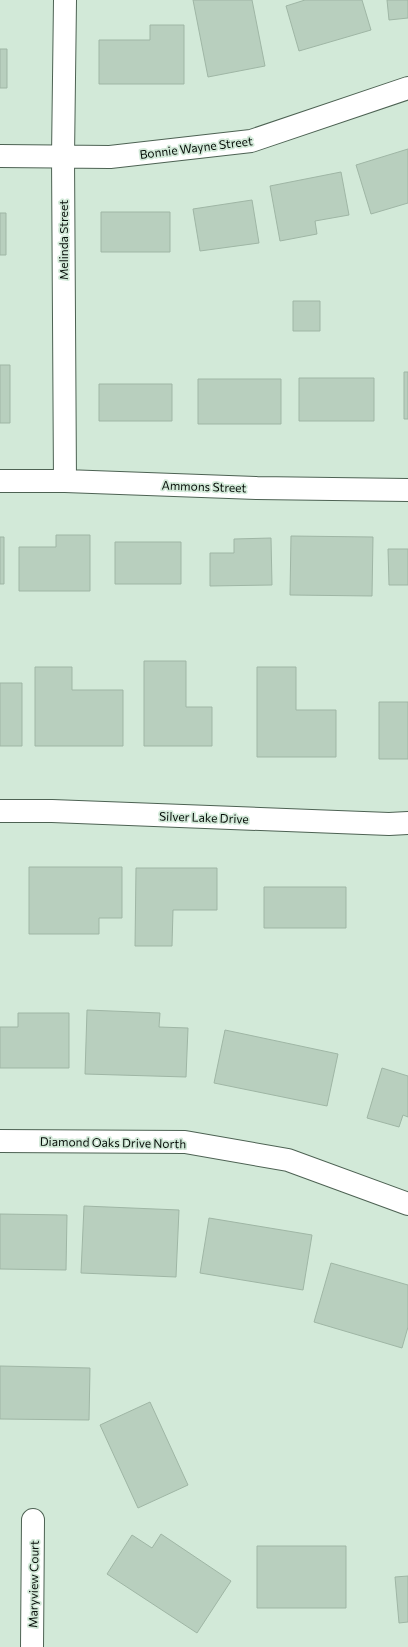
<svg xmlns="http://www.w3.org/2000/svg" width="408" height="1647" font-family="Commissioner,sans-serif">
	<style>
		.building { fill: #b8cfbe; stroke: #9fb6a5 }
		.lines { fill: none; stroke-linecap: round; stroke-linejoin: round }
		.minor-casing { stroke: #4d6253; stroke-width: 24 }
		.minor { stroke: #fff; stroke-width: 22 }
		.labels { text-anchor: middle; dominant-baseline: central; stroke-width: 3.5; stroke-linejoin: round; paint-order: stroke }
		.street-label { font-size: 12px; fill: #060d08; stroke: #d2e9d8 }
	</style>
	<rect width="100%" height="100%" fill="#d2e9d8"/>
	<!-- building -->
	<path class="building" d="M 193,0 L 252,0 L 265,66 L 208,77 Z
		M 305,0 L 362,0 L 371,30 L 299,51 L 286,6 Z
		M 387,0 L 408,0 L 408,18 L 389,20 Z
		M 150,25 L 184,25 L 184,84 L 99,84 L 99,40 L 150,40 Z
		M 0,49 L 7,49 L 7,88 L 0,88 Z
		M 408,149 L 408,203 L 371,214 L 356,165 Z
		M 341,172 L 349,215 L 315,221 L 317,234 L 280,241 L 270,186 Z
		M 252,200 L 259,243 L 200,251 L 193,209 Z
		M 101,212 L 170,212 L 170,252 L 101,252 Z
		M 0,213 L 6,213 L 6,255 L 0,255 Z
		M 293,301 L 320,301 L 320,331 L 293,331 Z
		M 0,365 L 10,365 L 10,423 L 0,423 Z
		M 404,372 L 408,372 L 408,419 L 404,419 Z
		M 299,378 L 374,378 L 374,421 L 299,421 Z
		M 198,379 L 281,379 L 281,424 L 198,424 Z
		M 99,384 L 172,384 L 172,421 L 99,421 Z
		M 56,535 L 90,535 L 90,591 L 19,591 L 19,547 L 56,547 Z
		M 291,536 L 373,537 L 372,596 L 290,595 Z
		M 0,537 L 4,537 L 4,584 L 0,584 Z
		M 271,538 L 272,585 L 210,586 L 210,553 L 234,553 L 234,539 Z
		M 115,542 L 181,542 L 181,584 L 115,584 Z
		M 388,549 L 408,549 L 408,585 L 389,585 Z
		M 144,661 L 186,661 L 186,707 L 212,707 L 212,746 L 144,746 Z
		M 35,667 L 72,667 L 72,690 L 123,690 L 123,746 L 35,746 Z
		M 257,667 L 296,667 L 296,710 L 336,710 L 336,757 L 257,757 Z
		M 0,683 L 22,683 L 22,746 L 0,746 Z
		M 379,702 L 408,702 L 408,759 L 379,759 Z
		M 29,867 L 122,867 L 122,918 L 99,918 L 99,934 L 29,934 Z
		M 136,868 L 217,868 L 217,910 L 173,910 L 172,946 L 135,946 Z
		M 264,887 L 346,887 L 346,928 L 264,928 Z
		M 87,1010 L 160,1013 L 159,1027 L 188,1028 L 186,1077 L 85,1074 Z
		M 18,1013 L 69,1013 L 69,1068 L 0,1068 L 0,1027 L 18,1027 Z
		M 225,1030 L 338,1054 L 327,1106 L 214,1083 Z
		M 382,1068 L 408,1076 L 408,1117 L 403,1115 L 399,1127 L 367,1118 Z
		M 84,1206 L 179,1210 L 176,1277 L 81,1273 Z
		M 0,1214 L 67,1215 L 66,1270 L 0,1269 Z
		M 209,1218 L 312,1235 L 303,1290 L 200,1273 Z
		M 331,1263 L 408,1285 L 408,1327 L 402,1348 L 314,1322 Z
		M 0,1366 L 90,1368 L 89,1420 L 0,1419 Z
		M 150,1402 L 188,1485 L 138,1508 L 100,1425 Z
		M 161,1534 L 231,1581 L 197,1633 L 107,1574 L 132,1535 L 152,1548 Z
		M 257,1546 L 346,1546 L 346,1608 L 257,1608 Z
		M 408,1576 L 408,1622 L 399,1623 L 395,1577 Z"/>
	<g class="lines">
		<!-- minor casing -->
		<g class="minor-casing">
			<path id="minor" d="M 0,156 L 110,157 L 251,141 L 408,88
				M 0,481 L 65,481 L 257,488 L 408,490
				M 65,481 L 63,157 L 65,0
				M 0,811 L 52,811 L 389,824 L 408,823
				M 0,1141 L 185,1142 L 288,1160 L 408,1204
				M 32,1647 L 33,1520"/>
		</g>
		<!-- minor -->
		<use href="#minor" class="minor"/>
	</g>
	<g class="labels">
		<!-- street labels -->
		<g class="street-label">
			<text transform="translate(196 147) rotate(-7)">Bonnie Wayne Street</text>
			<text transform="translate(63 240) rotate(-90)">Melinda Street</text>
			<text transform="translate(204 486) rotate(2)">Ammons Street</text>
			<text transform="translate(204 817) rotate(2)">Silver Lake Drive</text>
			<text transform="translate(113 1142) rotate(1)">Diamond Oaks Drive North</text>
			<text transform="translate(33 1584) rotate(-89)">Maryview Court</text>
		</g>
	</g>
</svg>
